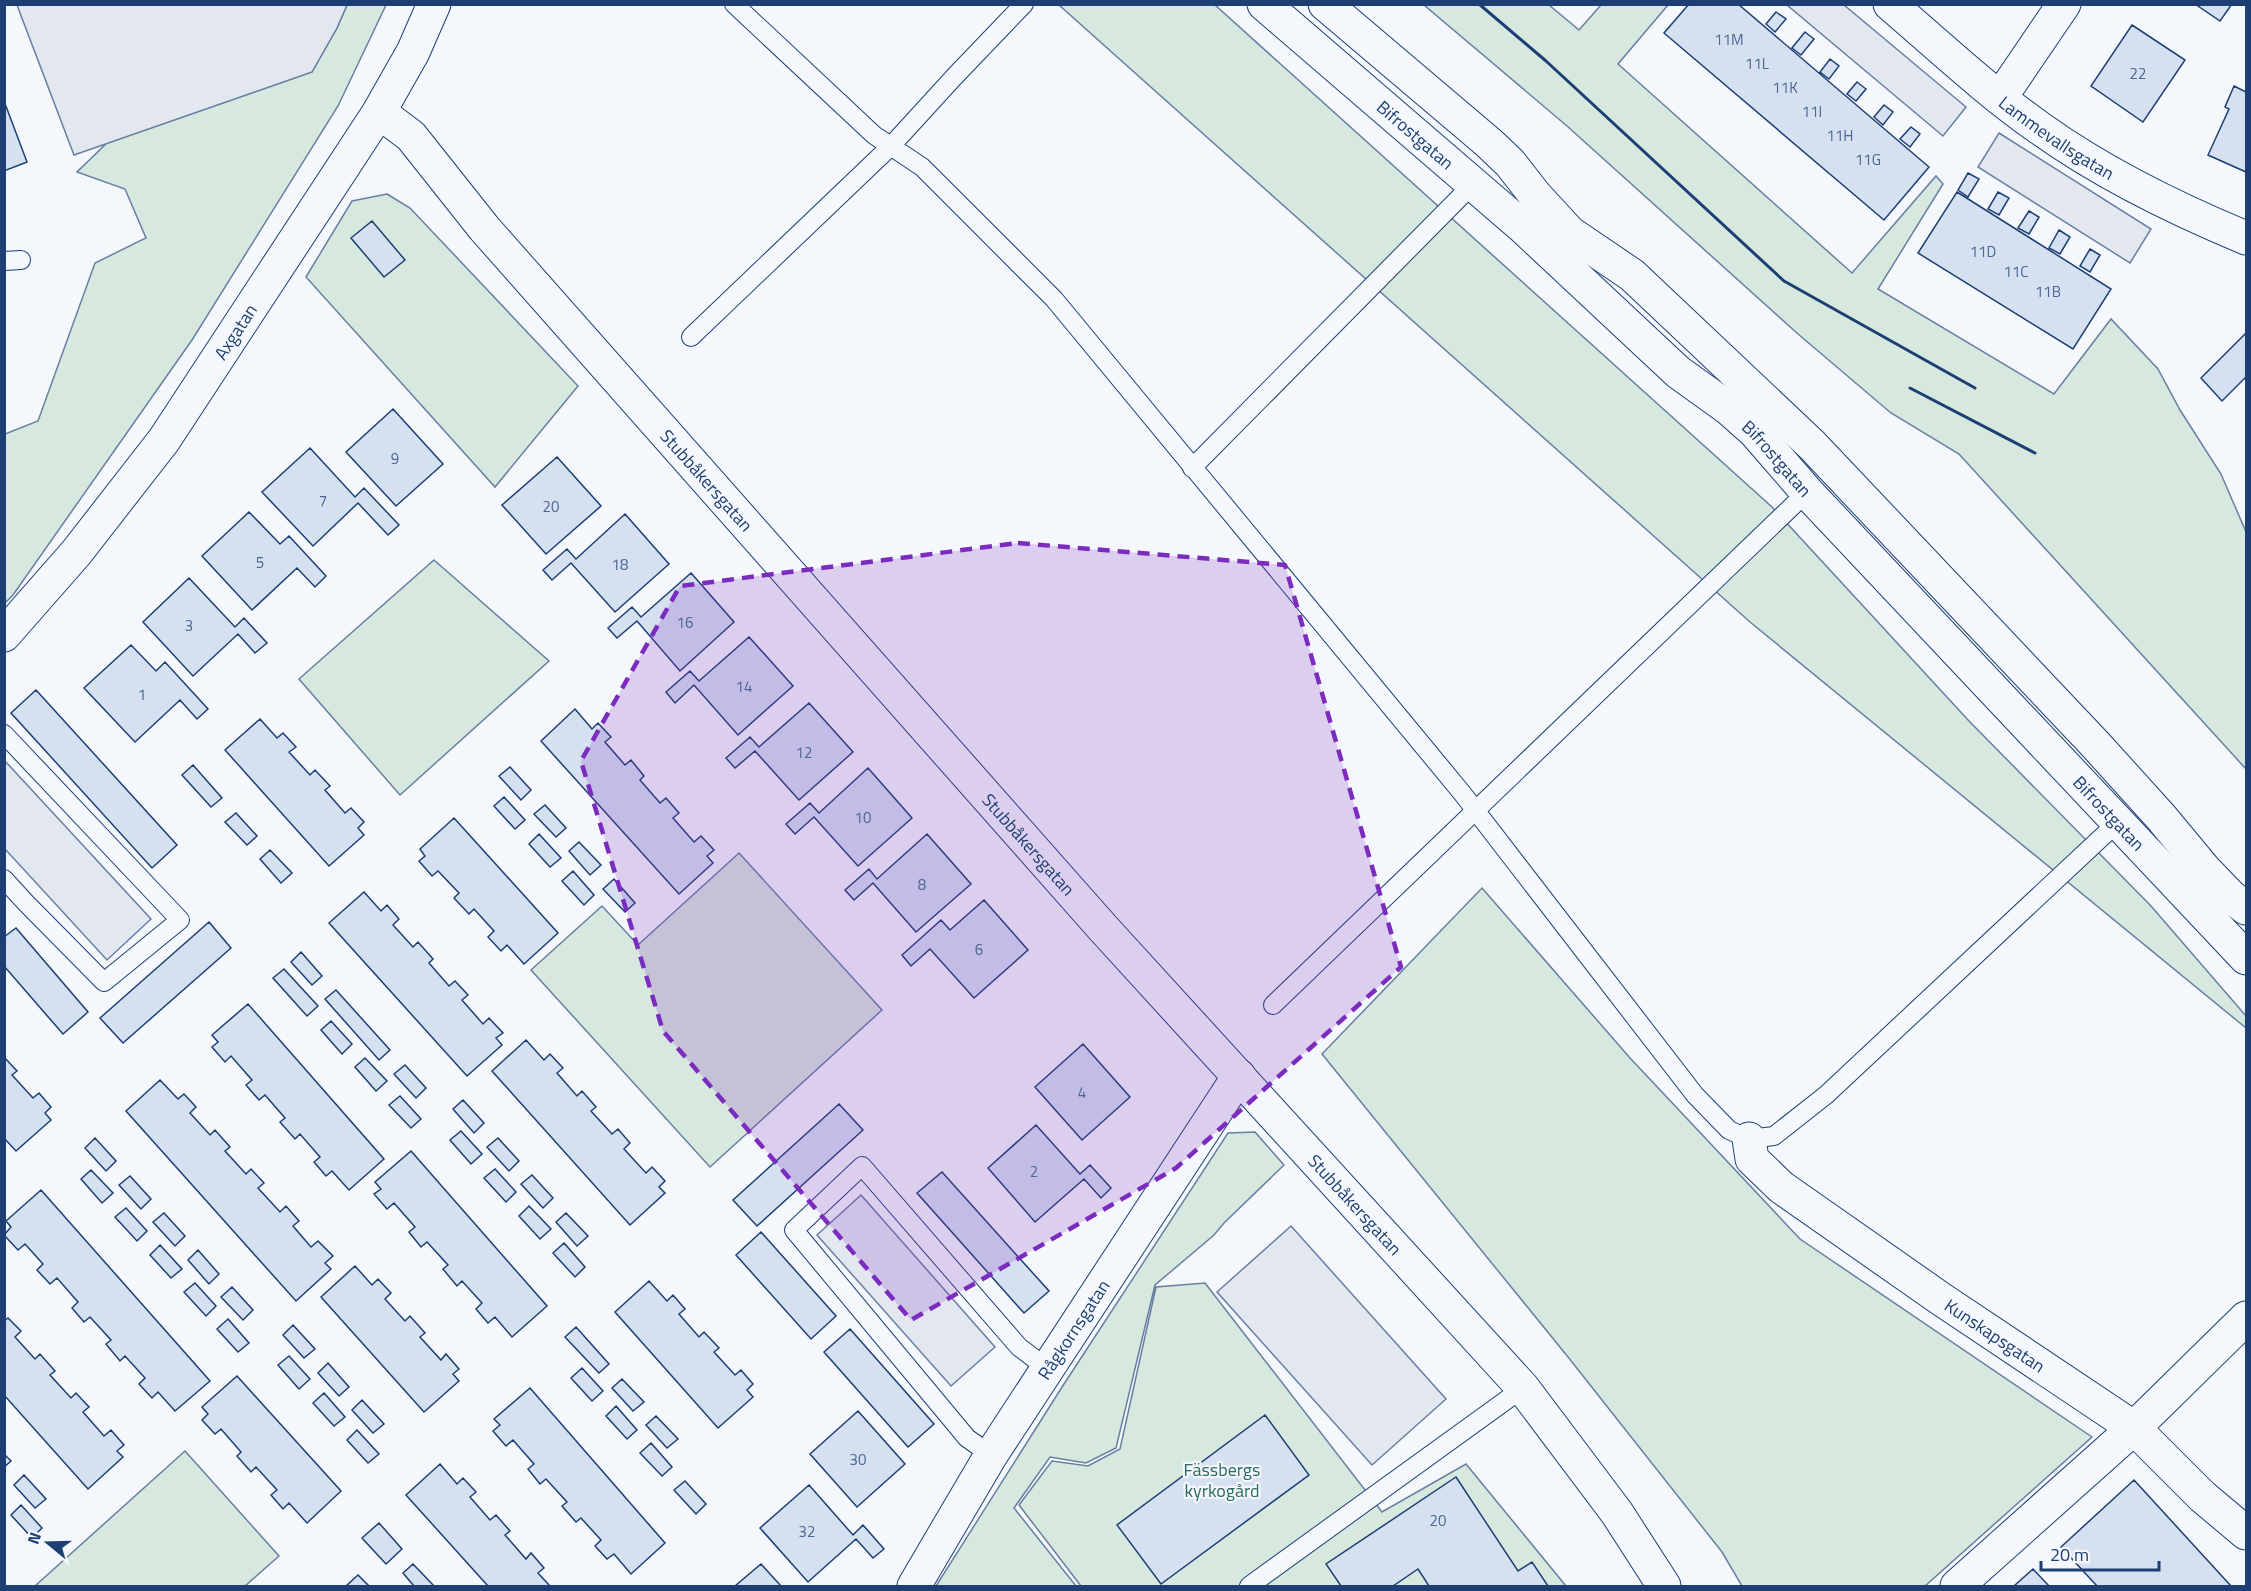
<svg xmlns="http://www.w3.org/2000/svg" width="2251" height="1591" font-family="'Titillium Web',sans-serif">
	<style>
		.green { fill: #d7e8df; stroke: #687fa3; stroke-width: 1.5 }
		.parking { fill: #e3e8f0; stroke: #687fa3; stroke-width: 1.5 }
		.building { fill: #d5e0f0; stroke: #1d3f73; stroke-width: 1.5 }
		.lines { fill: none; stroke-linecap: round; stroke-linejoin: round }
		.lane-casing { stroke: #1d3f73; stroke-width: 20 }
		.street-casing { stroke: #1d3f73; stroke-width: 35 }
		.secondary-casing { stroke: #1d3f73; stroke-width: 35 }
		.lane { stroke: #f4f7fb; stroke-width: 18 }
		.street { stroke: #f4f7fb; stroke-width: 33 }
		.secondary { stroke: #f4f7fb; stroke-width: 33 }
		.wall { stroke: #1d3f73; stroke-width: 3 }
		.marked { fill: #7b2cbf; fill-opacity: 0.2; stroke: #7b2cbf; stroke-width: 4.5; stroke-dasharray: 12 8; stroke-linejoin: round }
		.labels { text-anchor: middle; dominant-baseline: central; stroke-width: 4.5; stroke-linejoin: round; paint-order: stroke }
		.number-label { font-size: 15px; fill: #4b6792 }
		.street-label { font-size: 18px; fill: #1d3f73; stroke: #f4f7fb }
		.park-label { font-size: 18px; fill: #2c6c60; stroke: #f4f7fb }
	</style>
	<rect width="100%" height="100%" fill="#f4f7fb"/>
	<!-- green -->
	<path class="green" d="M 347,5 L 386,5 L 338,106 L 192,340 L 13,595 L 5,603 L 5,434 L 38,421 L 95,263 L 146,238 L 125,189 L 77,172 L 107,143 L 312,72 L 337,28 Z
		M 1059,5 L 1215,5 L 1772,507 L 1969,721 L 2151,906 L 2246,1016 L 2246,1028 L 1750,622 Z
		M 1424,5 L 1549,5 L 1579,30 L 1601,5 L 1668,5 L 1618,64 L 1852,273 L 1936,176 L 1943,184 L 1878,289 L 2054,394 L 2111,319 L 2158,369 L 2180,410 L 2221,474 L 2246,532 L 2246,769 L 1959,454 L 1891,413 L 1798,334 L 1567,126 Z
		M 387,194 L 410,208 L 578,386 L 495,487 L 306,277 L 352,201 Z
		M 434,560 L 549,661 L 400,795 L 299,679 Z
		M 739,853 L 882,1010 L 710,1167 L 531,970 L 602,906 L 638,945 Z
		M 1482,888 L 1630,1058 L 1800,1239 L 2092,1437 L 1925,1586 L 1742,1586 L 1722,1552 L 1568,1357 L 1322,1054 Z
		M 1255,1132 L 1284,1165 L 1224,1223 L 1214,1235 L 1155,1285 L 1116,1448 L 1086,1463 L 1050,1457 L 1014,1508 L 1076,1586 L 936,1586 L 1064,1384 L 1228,1133 Z
		M 1205,1283 L 1382,1512 L 1466,1464 L 1566,1586 L 1081,1586 L 1019,1505 L 1052,1461 L 1088,1466 L 1120,1449 L 1156,1287 Z
		M 185,1451 L 279,1556 L 245,1586 L 35,1586 Z"/>
	<!-- parking -->
	<path class="parking" d="M 17,5 L 17,4 L 347,5 L 337,28 L 312,72 L 74,155 Z
		M 1787,5 L 1844,5 L 1966,107 L 1943,136 Z
		M 1999,133 L 2151,229 L 2130,263 L 1978,167 Z
		M 5,761 L 151,919 L 107,960 L 5,849 Z
		M 861,1195 L 995,1347 L 951,1386 L 817,1235 Z
		M 1291,1226 L 1446,1399 L 1372,1465 L 1217,1292 Z"/>
	<!-- building -->
	<path class="building" d="M 1689,4 L 1738,4 L 1929,167 L 1884,220 L 1664,33 Z
		M 2195,4 L 2232,4 L 2220,21 Z
		M 1776,12 L 1786,19 L 1775,32 L 1766,24 Z
		M 2132,25 L 2185,60 L 2143,122 L 2091,86 Z
		M 1805,32 L 1814,39 L 1801,55 L 1792,48 Z
		M 1830,59 L 1839,66 L 1829,79 L 1820,72 Z
		M 1857,82 L 1866,89 L 1856,101 L 1847,94 Z
		M 2234,86 L 2246,92 L 2246,172 L 2208,155 L 2229,109 L 2225,107 Z
		M 4,101 L 27,162 L 4,171 Z
		M 1884,105 L 1893,112 L 1883,125 L 1874,117 Z
		M 1911,127 L 1920,134 L 1910,147 L 1900,139 Z
		M 1968,173 L 1979,179 L 1968,197 L 1958,190 Z
		M 1957,192 L 2111,289 L 2073,349 L 1918,253 Z
		M 1998,192 L 2009,198 L 1999,215 L 1988,209 Z
		M 2029,211 L 2039,217 L 2029,234 L 2018,228 Z
		M 372,221 L 405,260 L 384,277 L 351,238 Z
		M 2059,230 L 2070,237 L 2060,254 L 2049,248 Z
		M 2090,249 L 2100,255 L 2090,272 L 2080,266 Z
		M 2246,333 L 2246,377 L 2222,401 L 2201,378 Z
		M 393,409 L 443,464 L 396,506 L 346,452 Z
		M 310,448 L 355,497 L 364,488 L 399,525 L 388,535 L 358,503 L 313,546 L 262,492 Z
		M 557,457 L 601,506 L 546,554 L 502,505 Z
		M 249,512 L 280,544 L 289,536 L 326,576 L 315,587 L 297,568 L 252,610 L 202,556 Z
		M 625,514 L 669,564 L 615,612 L 571,563 L 552,580 L 543,570 L 567,549 L 576,559 Z
		M 691,573 L 734,622 L 680,671 L 637,621 L 617,638 L 608,628 L 632,607 L 641,617 Z
		M 189,578 L 235,627 L 244,618 L 267,643 L 255,653 L 238,634 L 193,676 L 143,622 Z
		M 749,637 L 793,686 L 738,735 L 694,685 L 675,703 L 666,692 L 690,671 L 699,681 Z
		M 131,645 L 156,671 L 165,662 L 208,709 L 197,719 L 180,700 L 135,742 L 84,688 Z
		M 36,690 L 177,845 L 152,868 L 11,713 Z
		M 809,703 L 853,752 L 799,800 L 755,751 L 735,768 L 726,758 L 750,737 L 759,747 Z
		M 575,709 L 592,729 L 598,723 L 611,737 L 605,742 L 625,765 L 631,760 L 644,776 L 640,780 L 660,803 L 666,798 L 679,813 L 673,818 L 694,842 L 701,836 L 714,850 L 707,856 L 713,863 L 679,894 L 541,741 Z
		M 260,719 L 277,738 L 283,733 L 296,747 L 289,752 L 310,775 L 315,770 L 330,786 L 325,790 L 345,813 L 351,808 L 364,822 L 358,828 L 364,835 L 329,866 L 225,750 Z
		M 193,765 L 222,798 L 211,807 L 182,775 Z
		M 510,767 L 531,790 L 521,800 L 499,776 Z
		M 868,768 L 912,818 L 858,866 L 814,817 L 795,834 L 786,824 L 810,803 L 819,813 Z
		M 504,797 L 525,820 L 515,829 L 494,806 Z
		M 545,805 L 566,828 L 556,837 L 534,814 Z
		M 236,813 L 257,836 L 247,845 L 225,822 Z
		M 454,818 L 558,933 L 524,964 L 507,945 L 501,951 L 488,937 L 494,931 L 474,909 L 469,914 L 454,898 L 459,893 L 438,871 L 432,876 L 419,861 L 425,856 L 420,849 Z
		M 539,834 L 561,858 L 550,867 L 529,844 Z
		M 927,834 L 971,884 L 916,932 L 873,883 L 854,900 L 845,890 L 869,869 L 877,879 Z
		M 579,842 L 601,865 L 590,875 L 569,851 Z
		M 270,850 L 292,873 L 281,883 L 260,859 Z
		M 573,871 L 594,895 L 584,905 L 562,881 Z
		M 614,879 L 635,903 L 625,912 L 603,889 Z
		M 364,892 L 381,911 L 387,905 L 399,919 L 393,925 L 413,947 L 418,942 L 433,959 L 429,963 L 449,986 L 455,981 L 468,995 L 462,1000 L 483,1024 L 489,1018 L 503,1033 L 496,1038 L 502,1045 L 467,1076 L 329,923 Z
		M 984,900 L 1028,950 L 974,998 L 930,949 L 911,966 L 902,955 L 941,920 L 950,930 Z
		M 209,922 L 231,948 L 123,1043 L 100,1018 Z
		M 16,928 L 88,1012 L 63,1034 L 4,966 L 4,937 Z
		M 301,952 L 322,976 L 312,985 L 291,962 Z
		M 284,969 L 318,1006 L 307,1016 L 273,978 Z
		M 336,990 L 390,1050 L 379,1060 L 325,999 Z
		M 248,1004 L 384,1159 L 349,1190 L 332,1171 L 326,1176 L 314,1162 L 320,1157 L 300,1134 L 295,1139 L 280,1122 L 285,1118 L 265,1095 L 259,1100 L 246,1085 L 252,1080 L 231,1056 L 225,1062 L 212,1047 L 218,1042 L 212,1035 Z
		M 331,1021 L 352,1044 L 342,1054 L 321,1030 Z
		M 526,1040 L 544,1060 L 550,1054 L 563,1068 L 557,1073 L 577,1096 L 582,1091 L 596,1107 L 591,1111 L 612,1134 L 618,1129 L 630,1143 L 624,1149 L 646,1173 L 652,1167 L 665,1181 L 659,1187 L 665,1193 L 630,1225 L 492,1071 Z
		M 1083,1044 L 1130,1097 L 1082,1140 L 1035,1087 Z
		M 4,1057 L 17,1071 L 12,1075 L 33,1098 L 39,1093 L 51,1107 L 45,1113 L 51,1120 L 16,1151 L 4,1138 Z
		M 365,1058 L 387,1081 L 376,1091 L 355,1067 Z
		M 405,1065 L 426,1088 L 416,1098 L 394,1074 Z
		M 160,1080 L 178,1099 L 184,1094 L 196,1107 L 190,1113 L 210,1135 L 215,1130 L 230,1147 L 225,1151 L 246,1174 L 251,1169 L 264,1183 L 258,1188 L 280,1212 L 286,1206 L 299,1221 L 293,1226 L 311,1247 L 318,1241 L 333,1256 L 325,1263 L 331,1269 L 296,1301 L 126,1111 Z
		M 400,1096 L 421,1119 L 411,1128 L 389,1105 Z
		M 463,1100 L 484,1123 L 474,1133 L 453,1109 Z
		M 839,1104 L 863,1130 L 757,1226 L 733,1200 Z
		M 1036,1125 L 1080,1174 L 1090,1165 L 1111,1188 L 1101,1198 L 1084,1179 L 1035,1222 L 988,1168 Z
		M 461,1131 L 482,1154 L 471,1164 L 450,1140 Z
		M 95,1138 L 116,1161 L 106,1171 L 85,1148 Z
		M 498,1138 L 519,1161 L 509,1171 L 487,1147 Z
		M 411,1151 L 547,1306 L 512,1337 L 495,1317 L 488,1323 L 476,1309 L 482,1303 L 462,1281 L 457,1286 L 443,1269 L 448,1265 L 427,1242 L 421,1247 L 409,1232 L 415,1227 L 394,1203 L 387,1209 L 374,1194 L 381,1189 L 375,1182 Z
		M 495,1169 L 516,1192 L 506,1202 L 484,1178 Z
		M 91,1170 L 113,1193 L 102,1203 L 81,1179 Z
		M 942,1172 L 1049,1291 L 1024,1313 L 917,1193 Z
		M 532,1175 L 553,1198 L 543,1208 L 521,1184 Z
		M 130,1176 L 151,1199 L 141,1209 L 119,1185 Z
		M 41,1190 L 210,1381 L 175,1411 L 158,1392 L 152,1398 L 139,1384 L 145,1378 L 125,1356 L 120,1361 L 106,1344 L 111,1340 L 90,1317 L 84,1322 L 72,1308 L 78,1302 L 57,1278 L 50,1284 L 37,1270 L 43,1264 L 25,1244 L 18,1250 L 4,1235 L 11,1227 L 6,1221 Z
		M 529,1206 L 551,1229 L 540,1239 L 519,1216 Z
		M 126,1208 L 147,1231 L 137,1241 L 115,1217 Z
		M 164,1213 L 185,1236 L 175,1246 L 153,1222 Z
		M 566,1213 L 588,1236 L 577,1246 L 556,1222 Z
		M 761,1232 L 836,1316 L 811,1339 L 736,1255 Z
		M 564,1243 L 585,1267 L 575,1277 L 553,1253 Z
		M 160,1245 L 182,1269 L 171,1278 L 150,1255 Z
		M 198,1250 L 219,1274 L 209,1284 L 188,1260 Z
		M 355,1266 L 372,1285 L 378,1279 L 391,1293 L 385,1299 L 405,1321 L 410,1316 L 425,1333 L 420,1337 L 441,1360 L 446,1354 L 459,1369 L 453,1374 L 459,1381 L 424,1412 L 321,1297 Z
		M 649,1281 L 667,1301 L 673,1295 L 685,1309 L 679,1314 L 699,1337 L 704,1332 L 719,1348 L 714,1352 L 735,1375 L 741,1370 L 753,1384 L 747,1390 L 753,1397 L 718,1428 L 615,1312 Z
		M 195,1283 L 216,1306 L 206,1316 L 184,1292 Z
		M 232,1287 L 253,1310 L 243,1320 L 221,1297 Z
		M 8,1318 L 21,1331 L 15,1337 L 35,1359 L 40,1354 L 55,1371 L 50,1375 L 71,1398 L 76,1393 L 89,1407 L 83,1412 L 104,1436 L 111,1430 L 124,1445 L 117,1451 L 123,1457 L 88,1489 L 4,1395 L 4,1321 Z
		M 228,1319 L 249,1343 L 238,1352 L 217,1329 Z
		M 293,1325 L 315,1349 L 304,1358 L 283,1335 Z
		M 576,1327 L 609,1364 L 599,1373 L 565,1337 Z
		M 850,1329 L 934,1424 L 908,1447 L 824,1352 Z
		M 289,1356 L 310,1379 L 299,1389 L 278,1365 Z
		M 328,1363 L 349,1387 L 339,1396 L 318,1373 Z
		M 582,1368 L 603,1391 L 592,1401 L 571,1378 Z
		M 237,1376 L 341,1491 L 307,1523 L 289,1503 L 283,1509 L 271,1495 L 277,1490 L 256,1467 L 251,1472 L 237,1456 L 241,1452 L 221,1429 L 215,1434 L 202,1420 L 208,1414 L 202,1407 Z
		M 622,1379 L 644,1402 L 633,1411 L 612,1388 Z
		M 530,1388 L 665,1543 L 631,1574 L 614,1554 L 607,1559 L 595,1546 L 601,1540 L 581,1518 L 576,1522 L 562,1506 L 567,1502 L 546,1479 L 540,1484 L 528,1469 L 534,1464 L 513,1440 L 506,1446 L 493,1431 L 500,1425 L 494,1419 Z
		M 324,1393 L 345,1417 L 334,1426 L 313,1403 Z
		M 362,1400 L 384,1424 L 373,1433 L 352,1410 Z
		M 616,1406 L 637,1430 L 627,1439 L 606,1416 Z
		M 858,1411 L 905,1464 L 857,1507 L 810,1454 Z
		M 1265,1415 L 1309,1475 L 1161,1584 L 1117,1525 Z
		M 656,1416 L 678,1439 L 667,1448 L 646,1425 Z
		M 357,1430 L 379,1454 L 368,1463 L 347,1440 Z
		M 651,1443 L 672,1467 L 662,1476 L 640,1453 Z
		M 4,1454 L 11,1461 L 4,1467 Z
		M 440,1464 L 457,1484 L 463,1478 L 476,1492 L 470,1497 L 490,1520 L 496,1515 L 510,1531 L 505,1535 L 526,1559 L 531,1553 L 544,1568 L 538,1573 L 550,1586 L 488,1586 L 406,1495 Z
		M 24,1475 L 46,1499 L 35,1508 L 14,1485 Z
		M 1456,1477 L 1518,1571 L 1532,1562 L 1548,1586 L 1429,1586 L 1418,1569 L 1393,1586 L 1341,1586 L 1326,1564 Z
		M 2134,1480 L 2231,1586 L 2097,1586 L 2061,1547 Z
		M 685,1481 L 706,1504 L 696,1514 L 674,1490 Z
		M 809,1485 L 853,1535 L 863,1525 L 884,1549 L 873,1558 L 856,1539 L 808,1582 L 760,1528 Z
		M 21,1505 L 42,1528 L 32,1538 L 11,1515 Z
		M 379,1523 L 402,1549 L 386,1564 L 362,1538 Z
		M 413,1564 L 434,1586 L 414,1586 L 403,1573 Z
		M 761,1564 L 781,1586 L 735,1586 Z
		M 2033,1569 L 2049,1586 L 2014,1586 Z
		M 358,1575 L 369,1586 L 346,1586 Z"/>
	<g class="lines">
		<!-- lane casing -->
		<g class="lane-casing">
			<path id="lane" d="M 734,4 L 874,135 L 922,167 L 1054,299 L 1462,793 L 1695,1095 L 1729,1130 L 1749,1139 L 1774,1136 L 1826,1095 L 2118,822
				M 4,261 L 21,260
				M 691,337 L 891,146 L 955,76 L 1024,4
				M 1192,468 L 1473,184
				M 4,734 L 180,920 L 104,982 L 26,903 L 4,879
				M 1273,1005 L 1807,492
				M 991,1455 L 967,1438 L 794,1230 L 862,1166 L 1019,1347 L 1048,1369
				M 1249,1586 L 1523,1388"/>
		</g>
		<!-- street casing -->
		<g class="street-casing">
			<g id="street">
				<path id="s1" d="M 1890,4 C 1940,47 1988,92 2041,129 C 2104,174 2176,209 2246,238"/>
				<path d="M 2000,98 L 2064,4"/>
				<path id="s2" d="M 379,112 L 411,136 L 484,228 L 1103,928 L 1523,1388 L 1617,1513 L 1664,1586"/>
				<path id="s3" d="M 4,635 L 76,553 L 164,440 L 379,112 L 413,52 L 434,4"/>
				<path id="s4" d="M 1749,1139 L 1752,1159 L 1781,1187 L 1941,1299 L 2134,1428 L 2203,1497 L 2246,1533"/>
				<path id="s5" d="M 914,1586 L 991,1455 L 1239,1076"/>
				<path d="M 1957,1586 L 2134,1428 L 2246,1318"/>
			</g>
		</g>
		<!-- secondary casing -->
		<g class="secondary-casing">
			<g id="secondary">
				<path id="s6" d="M 1264,4 L 1523,227 L 1678,372 L 1728,408 L 1755,432 L 1807,492 L 2246,958"/>
				<path d="M 1325,4 L 1489,143 L 1510,163 L 1535,195 L 1570,233 L 1632,275 L 1812,445 L 2095,744 L 2161,817 L 2205,870 L 2230,896 L 2246,908"/>
			</g>
		</g>
		<!-- lane -->
		<use href="#lane" class="lane"/>
		<!-- street -->
		<use href="#street" class="street"/>
		<!-- secondary -->
		<use href="#secondary" class="secondary"/>
		<!-- wall -->
		<path class="wall" d="M 1479,4 L 1546,61 L 1784,281 L 1975,388
			M 1910,388 L 2035,453"/>
	</g>
	<!-- marked area -->
	<path class="marked" d="M 1018,543 L 1285,565 L 1401,967 L 1176,1168 L 911,1320 L 663,1031 L 581,761 L 680,586 Z"/>
	<g class="labels">
		<!-- number labels -->
		<g class="number-label">
			<text x="1729" y="39">11M</text>
			<text x="1757" y="63">11L</text>
			<text x="2138" y="73">22</text>
			<text x="1785" y="87">11K</text>
			<text x="1812" y="111">11I</text>
			<text x="1840" y="135">11H</text>
			<text x="1868" y="159">11G</text>
			<text x="1983" y="251">11D</text>
			<text x="2016" y="271">11C</text>
			<text x="2048" y="291">11B</text>
			<text x="395" y="458">9</text>
			<text x="323" y="500">7</text>
			<text x="551" y="506">20</text>
			<text x="260" y="562">5</text>
			<text x="620" y="564">18</text>
			<text x="685" y="622">16</text>
			<text x="189" y="625">3</text>
			<text x="744" y="686">14</text>
			<text x="142" y="694">1</text>
			<text x="804" y="752">12</text>
			<text x="863" y="817">10</text>
			<text x="922" y="884">8</text>
			<text x="979" y="949">6</text>
			<text x="1082" y="1092">4</text>
			<text x="1034" y="1171">2</text>
			<text x="858" y="1459">30</text>
			<text x="1438" y="1520">20</text>
			<text x="807" y="1531">32</text>
		</g>
		<!-- street labels -->
		<g class="street-label">
			<text stroke="none"><textPath href="#s6" startOffset="200">Bifrostgatan</textPath></text>
			<text stroke="none"><textPath href="#s1" startOffset="214">Lammevallsgatan</textPath></text>
			<text stroke="none"><textPath href="#s3" startOffset="382">Axgatan</textPath></text>
			<text stroke="none"><textPath href="#s6" startOffset="686">Bifrostgatan</textPath></text>
			<text stroke="none"><textPath href="#s2" startOffset="494">Stubbåkersgatan</textPath></text>
			<text stroke="none"><textPath href="#s6" startOffset="1172">Bifrostgatan</textPath></text>
			<text stroke="none"><textPath href="#s2" startOffset="980">Stubbåkersgatan</textPath></text>
			<text stroke="none"><textPath href="#s2" startOffset="1466">Stubbåkersgatan</textPath></text>
			<text stroke="none"><textPath href="#s5" startOffset="302">Rågkornsgatan</textPath></text>
			<text stroke="none"><textPath href="#s4" startOffset="321">Kunskapsgatan</textPath></text>
		</g>
		<!-- park labels -->
		<g class="park-label">
			<text x="1222" y="1469">Fässbergs<tspan x="1222" dy="21">kyrkogård</tspan></text>
		</g>
	</g>
	<!-- border -->
	<rect width="2251" height="1591" fill="none" stroke="#1d3f73" stroke-width="12"/>
	<!-- north arrow -->
	<g transform="translate(48 1543) rotate(289)" stroke="#f4f7fb" stroke-width="4.5" paint-order="stroke">
	<path d="M0-4.5L10 22L0 15L-10 22Z" fill="#1d3f73"/>
	<text y="-9" font-size="16" font-weight="bold" text-anchor="middle" fill="#1d3f73">N</text>
	</g>
	<!-- scale -->
	<path d="M2041 1561v9h118v-9" fill="none" stroke="#1d3f73" stroke-width="3"/>
	<text x="2050" y="1561" font-size="18" fill="#1d3f73" stroke="#f4f7fb" stroke-width="4.5" paint-order="stroke">20 m</text>
</svg>
